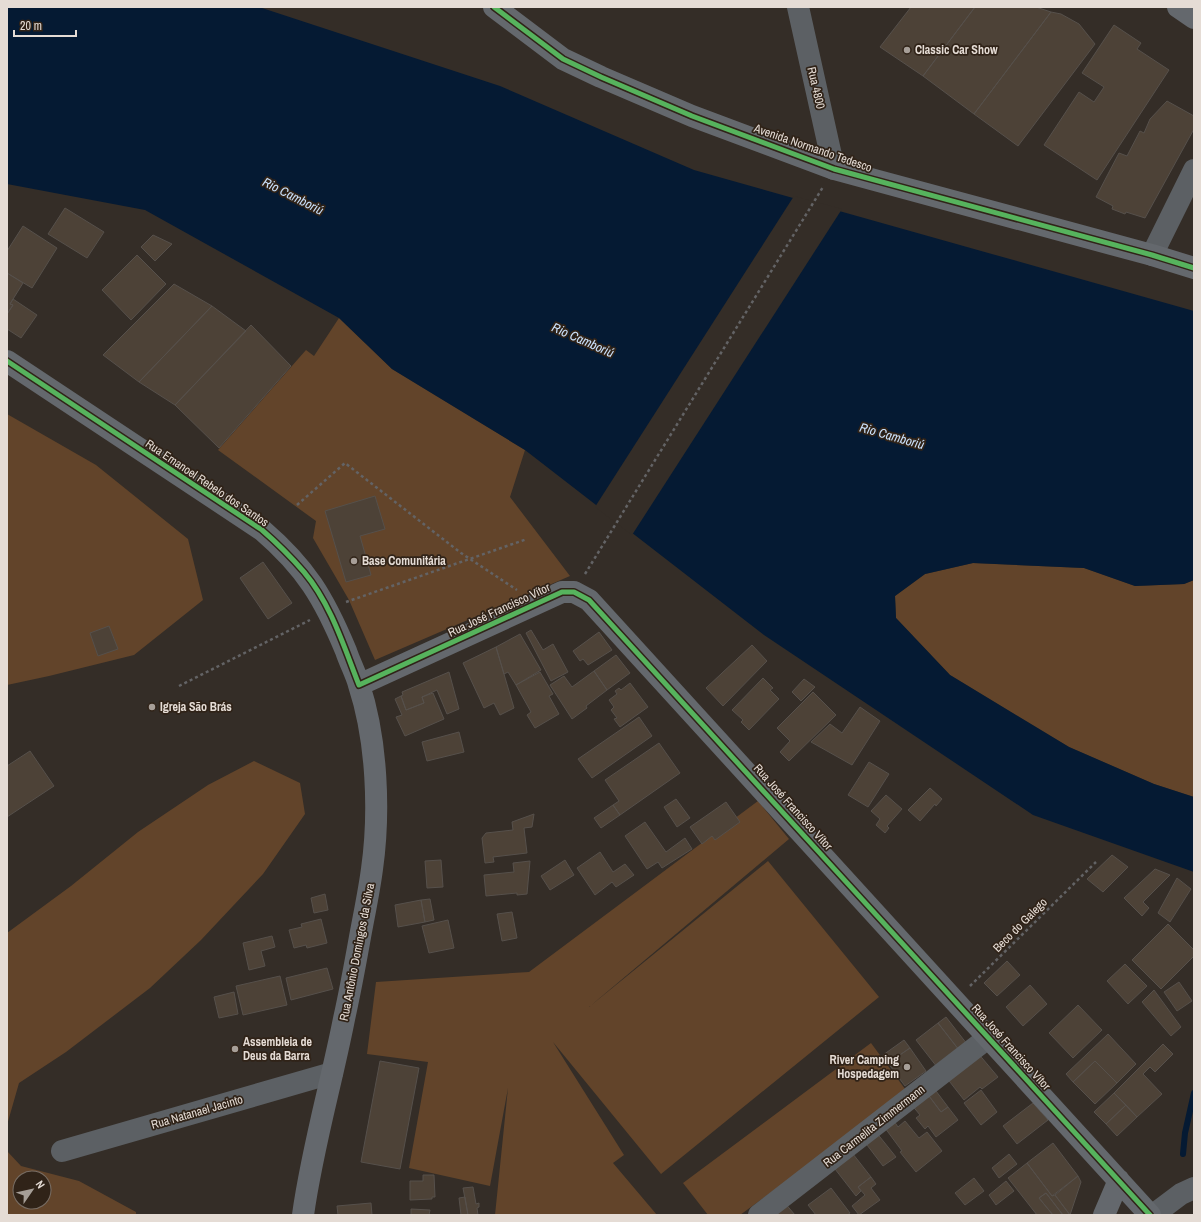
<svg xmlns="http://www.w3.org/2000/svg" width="1201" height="1222" font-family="'Archivo Narrow',sans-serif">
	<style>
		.green { fill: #62442a; fill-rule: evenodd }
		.water { fill: #051a33 }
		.pier { fill: #342d27 }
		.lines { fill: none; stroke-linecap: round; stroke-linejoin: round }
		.stream { stroke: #051a33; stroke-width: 6 }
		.building { fill: #4d4237; stroke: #56504b }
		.path { stroke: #636365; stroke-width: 2.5; stroke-dasharray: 3 3; stroke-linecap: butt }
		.minor { stroke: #5c6064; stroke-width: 22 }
		.major { stroke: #64686d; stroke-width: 22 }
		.cycleway-casing { stroke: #302318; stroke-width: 8 }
		.cycleway { stroke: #56b35d; stroke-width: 5 }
		.poi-dot { fill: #a79f98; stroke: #302318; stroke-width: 1.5 }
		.labels { text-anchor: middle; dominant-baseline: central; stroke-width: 3.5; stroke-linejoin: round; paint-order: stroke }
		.poi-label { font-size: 12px; font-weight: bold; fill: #e5dcd5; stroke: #302318; text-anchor: start }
		.street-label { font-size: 12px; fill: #e5dcd5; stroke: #302318 }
		.water-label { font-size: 13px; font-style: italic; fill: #cbe2fd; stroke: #302318 }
	</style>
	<rect width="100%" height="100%" fill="#342d27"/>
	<!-- green -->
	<path class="green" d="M 339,318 L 392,369 L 525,450 L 510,497 L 570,576 L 375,660 L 349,600 L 313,538 L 316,521 L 218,450 L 306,350 L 314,356 Z
		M 7,414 L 96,465 L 188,539 L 203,600 L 134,655 L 49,676 L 7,685 Z
		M 973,563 L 1084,568 L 1135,586 L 1184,584 L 1194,580 L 1194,797 L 1154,784 L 1069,747 L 950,675 L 896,618 L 895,596 L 925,574 Z
		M 254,761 L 300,783 L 305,814 L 263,874 L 201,940 L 150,988 L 66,1052 L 19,1083 L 7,1125 L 7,933 L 71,886 L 138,832 L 208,785 Z
		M 758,801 L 789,839 L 589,1007 L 768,861 L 879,997 L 661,1174 L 553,1042 L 624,1155 L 613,1163 L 657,1215 L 495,1215 L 508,1088 L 490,1186 L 409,1168 L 428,1062 L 367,1054 L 376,982 L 529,972 Z
		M 871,1043 L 908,1093 L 740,1215 L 708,1215 L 683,1183 Z
		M 7,1151 L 21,1166 L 79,1181 L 136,1212 L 136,1215 L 7,1215 ZM 20,1178 L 44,1178 L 44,1202 L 20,1202 Z"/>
	<!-- water -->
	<path class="water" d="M 7,7 L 259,7 L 500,86 L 694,170 L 1194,311 L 1194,580 L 1184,584 L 1135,586 L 1084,568 L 973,563 L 925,574 L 895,596 L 896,618 L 950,675 L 1069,747 L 1154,784 L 1194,797 L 1194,872 L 1033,815 L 764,635 L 525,450 L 392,369 L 339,318 L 145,210 L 7,184 Z"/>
	<!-- pier -->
	<path class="pier" d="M 794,196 L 842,209 L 632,535 L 595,507 Z"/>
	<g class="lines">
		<!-- stream -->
		<path class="stream" d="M 1183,1154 L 1185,1133 L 1194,1093"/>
	</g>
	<!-- building -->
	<path class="building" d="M 911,7 L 975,7 L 923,76 L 880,47 Z
		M 975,7 L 1036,7 L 1051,12 L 974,114 L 923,76 Z
		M 1051,12 L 1061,14 L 1079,24 L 1095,44 L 1018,146 L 974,114 Z
		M 1114,25 L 1141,43 L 1137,49 L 1169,70 L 1097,180 L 1044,145 L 1079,92 L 1094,102 L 1104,87 L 1082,73 Z
		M 1167,101 L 1194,116 L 1194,129 L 1145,218 L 1126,212 L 1125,214 L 1112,209 L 1113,206 L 1096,197 L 1119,153 L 1127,156 L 1140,131 L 1144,133 L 1150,119 Z
		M 65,208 L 104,232 L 87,258 L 48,234 Z
		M 23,226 L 57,248 L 32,288 L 7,273 L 7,251 Z
		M 153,235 L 172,244 L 155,261 L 141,247 Z
		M 137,255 L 166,284 L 131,320 L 102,290 Z
		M 7,273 L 23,283 L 10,304 L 13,305 L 7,314 Z
		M 174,284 L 212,306 L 139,382 L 103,355 Z
		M 13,299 L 37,315 L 21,338 L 7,329 L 7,314 L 13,305 L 10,304 Z
		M 212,306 L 246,331 L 175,405 L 139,382 Z
		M 251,325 L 291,366 L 219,448 L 175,405 Z
		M 375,496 L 385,529 L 360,536 L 371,575 L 346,582 L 325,511 Z
		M 263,562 L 292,603 L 268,619 L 240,578 Z
		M 109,626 L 118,649 L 98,656 L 90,633 Z
		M 531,630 L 543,650 L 553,644 L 568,672 L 551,681 L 526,633 Z
		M 599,632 L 612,650 L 588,665 L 583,659 L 580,661 L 573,651 Z
		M 520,634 L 541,670 L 516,685 L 508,672 L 504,674 L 496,647 Z
		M 752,645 L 767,661 L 723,706 L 706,688 Z
		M 496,647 L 514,708 L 500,715 L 494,703 L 484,708 L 463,663 Z
		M 616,655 L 630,673 L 607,690 L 594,671 Z
		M 594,671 L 607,690 L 586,706 L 587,708 L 572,719 L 550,685 L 564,676 L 572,687 Z
		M 449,672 L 459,709 L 447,714 L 437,690 L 422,697 L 424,703 L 406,710 L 401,696 L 403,695 L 402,692 Z
		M 540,672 L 553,694 L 549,696 L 559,714 L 535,728 L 527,715 L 531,712 L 516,685 Z
		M 763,678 L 773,688 L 770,690 L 779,699 L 749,730 L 741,722 L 743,720 L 732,710 Z
		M 804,679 L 815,687 L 801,701 L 792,692 Z
		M 630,683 L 648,707 L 620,727 L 614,719 L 617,718 L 611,710 L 614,707 L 609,700 L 617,694 L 615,691 L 619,688 L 621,690 Z
		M 813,692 L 836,715 L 789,761 L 780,752 L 790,741 L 777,728 Z
		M 433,693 L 444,719 L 405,736 L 396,717 L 402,715 L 395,699 L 401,696 L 406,710 L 424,703 L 422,697 Z
		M 860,707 L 880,721 L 852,765 L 811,742 L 830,724 L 842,733 Z
		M 639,717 L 652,736 L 592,778 L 578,759 Z
		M 459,732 L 464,752 L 427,761 L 422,742 Z
		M 659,743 L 680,773 L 620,815 L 613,805 L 619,801 L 605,780 Z
		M 30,751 L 54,786 L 7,817 L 7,766 Z
		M 869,762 L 889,774 L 868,807 L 848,795 Z
		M 930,788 L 942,799 L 936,806 L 935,804 L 920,821 L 908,810 Z
		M 886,795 L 902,809 L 887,826 L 889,828 L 885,833 L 876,825 L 880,819 L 871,811 Z
		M 676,799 L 690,818 L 677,827 L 664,807 Z
		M 726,802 L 740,822 L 715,840 L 712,836 L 702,844 L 690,827 Z
		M 613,805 L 620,815 L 601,828 L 594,818 Z
		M 534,814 L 532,827 L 524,828 L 527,853 L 493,857 L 494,862 L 485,863 L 482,838 L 486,833 L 513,830 L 512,822 Z
		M 645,822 L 666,852 L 685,838 L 692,849 L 662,868 L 658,862 L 647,869 L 625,836 Z
		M 600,852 L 613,872 L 625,864 L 634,875 L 616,887 L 612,882 L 595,895 L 577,868 Z
		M 1112,855 L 1128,867 L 1103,892 L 1087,879 Z
		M 441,860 L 443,887 L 427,888 L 425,861 Z
		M 565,860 L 574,875 L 550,890 L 541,876 Z
		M 530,861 L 527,894 L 517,895 L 517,893 L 486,896 L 484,875 L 514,872 L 513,863 Z
		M 1155,869 L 1170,875 L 1143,902 L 1149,908 L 1142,916 L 1124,898 Z
		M 1177,878 L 1191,889 L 1170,922 L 1158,913 Z
		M 325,894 L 328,910 L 314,913 L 311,898 Z
		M 430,899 L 434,920 L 425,922 L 421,900 Z
		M 421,900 L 425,922 L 398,927 L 395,905 Z
		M 512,912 L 517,938 L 502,941 L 497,914 Z
		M 321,919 L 327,943 L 307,948 L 306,945 L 294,948 L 289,930 L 302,927 L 301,924 Z
		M 448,920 L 454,948 L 429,953 L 422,926 Z
		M 1168,924 L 1194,950 L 1194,956 L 1161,989 L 1132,960 Z
		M 272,936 L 275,947 L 261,951 L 265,966 L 249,970 L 243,943 Z
		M 1007,961 L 1020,975 L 997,996 L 984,983 Z
		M 1125,964 L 1147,986 L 1128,1004 L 1107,981 Z
		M 327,968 L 333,989 L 291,1000 L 286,978 Z
		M 280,976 L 287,1005 L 243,1015 L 236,986 Z
		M 1179,982 L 1192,1001 L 1177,1011 L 1164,992 Z
		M 1030,985 L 1047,1004 L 1023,1026 L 1006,1007 Z
		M 1154,990 L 1181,1027 L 1171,1036 L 1142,1002 Z
		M 234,992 L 238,1014 L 219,1018 L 214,997 Z
		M 1078,1005 L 1102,1030 L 1073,1058 L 1049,1033 Z
		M 946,1017 L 967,1044 L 959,1050 L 938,1023 Z
		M 938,1023 L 959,1050 L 937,1067 L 916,1040 Z
		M 1108,1034 L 1136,1064 L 1117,1083 L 1095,1061 L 1073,1082 L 1066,1074 Z
		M 904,1040 L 910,1048 L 888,1063 L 883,1055 Z
		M 1163,1044 L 1173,1054 L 1155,1072 L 1150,1067 L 1143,1074 L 1162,1094 L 1137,1117 L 1114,1093 Z
		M 910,1048 L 926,1071 L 905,1086 L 888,1063 Z
		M 977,1052 L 998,1077 L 982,1089 L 980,1087 L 964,1100 L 946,1077 Z
		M 380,1061 L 419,1068 L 400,1169 L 361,1162 Z
		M 1095,1061 L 1117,1083 L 1095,1104 L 1073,1082 Z
		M 933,1087 L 948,1107 L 941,1112 L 926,1092 Z
		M 981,1090 L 997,1112 L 981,1125 L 964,1103 Z
		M 926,1092 L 941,1112 L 948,1107 L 958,1120 L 936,1137 L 928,1126 L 925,1129 L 916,1118 L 920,1115 L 911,1104 Z
		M 1114,1093 L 1126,1105 L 1106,1124 L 1094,1112 Z
		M 1033,1103 L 1048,1120 L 1017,1144 L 1003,1126 Z
		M 1126,1105 L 1137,1117 L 1117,1136 L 1106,1124 Z
		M 894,1121 L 898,1127 L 905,1121 L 919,1138 L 927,1132 L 942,1151 L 916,1172 L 900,1152 L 902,1151 L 885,1128 Z
		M 876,1132 L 896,1157 L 883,1166 L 864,1141 Z
		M 1053,1143 L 1078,1176 L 1052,1196 L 1027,1163 Z
		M 853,1154 L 871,1177 L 858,1187 L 861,1191 L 856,1196 L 835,1169 Z
		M 1009,1154 L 1017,1164 L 999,1178 L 992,1168 Z
		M 1027,1163 L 1052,1196 L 1055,1195 L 1070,1215 L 1063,1215 L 1046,1193 L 1039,1198 L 1053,1215 L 1037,1215 L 1008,1178 Z
		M 423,1175 L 434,1175 L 435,1197 L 432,1197 L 432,1199 L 410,1200 L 410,1181 L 423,1181 Z
		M 1078,1176 L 1081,1182 L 1070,1215 L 1055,1195 Z
		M 871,1177 L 876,1184 L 871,1188 L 880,1200 L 859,1215 L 852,1206 L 865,1195 L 858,1187 Z
		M 974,1178 L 984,1191 L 965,1205 L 955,1193 Z
		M 1006,1181 L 1014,1191 L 996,1205 L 989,1195 Z
		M 473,1187 L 476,1204 L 479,1203 L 479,1207 L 477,1208 L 478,1215 L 468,1215 L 463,1188 Z
		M 831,1188 L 850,1213 L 847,1215 L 816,1215 L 808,1205 Z
		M 1046,1193 L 1063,1215 L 1053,1215 L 1039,1198 Z
		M 465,1197 L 468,1215 L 461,1215 L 459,1198 Z
		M 784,1202 L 795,1215 L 768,1215 Z
		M 371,1203 L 372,1215 L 338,1215 L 337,1206 Z
		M 411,1209 L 430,1210 L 429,1215 L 411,1215 Z"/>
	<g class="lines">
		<!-- path -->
		<path class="path" d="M 297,505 L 345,463 L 461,553 L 517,590
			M 585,574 L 823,187
			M 346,602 L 527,539
			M 179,686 L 310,620
			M 970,986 L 1096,862"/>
		<!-- minor -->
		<path class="minor" d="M 798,7 L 834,169
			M 1152,255 L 1194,170
			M 62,1151 L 332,1073
			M 759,1215 L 989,1037
			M 1153,1215 L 1181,1194 L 1194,1188"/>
		<!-- major -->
		<path class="major" d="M 494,7 L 563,59 L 601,77 L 692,116 L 834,169 L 1152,255 L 1194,268
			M 1178,7 L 1194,18
			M 7,361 L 262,530 C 306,568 324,598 346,651 C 350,663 356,674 359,685 C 377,740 380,812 372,869 C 369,892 364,915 360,937 C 355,965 350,992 344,1019 C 331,1085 312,1149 303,1215
			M 359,685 L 562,592 L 574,592 L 589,600 L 1150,1215
			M 1104,1215 L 1119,1180"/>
		<!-- cycleway casing -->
		<g class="cycleway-casing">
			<path id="cycleway" d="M 494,7 L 563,59 L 601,77 L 692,116 L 834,169 L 1152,255 L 1194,268
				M 7,361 L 262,530 C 277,543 291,557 304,572 C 331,604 344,647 359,685 L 562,592 L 574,592 L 589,600 L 1150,1215"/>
		</g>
		<!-- cycleway -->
		<use href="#cycleway" class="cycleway"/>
	</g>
	<!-- markers -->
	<g class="poi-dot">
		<circle cx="907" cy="50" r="4"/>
		<circle cx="354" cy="561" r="4"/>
		<circle cx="152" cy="707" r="4"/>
		<circle cx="235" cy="1049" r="4"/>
		<circle cx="907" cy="1067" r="4"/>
	</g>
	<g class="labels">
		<!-- poi labels -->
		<g class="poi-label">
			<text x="915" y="50">Classic Car Show</text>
			<text x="362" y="561">Base Comunitária</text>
			<text x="160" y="707">Igreja São Brás</text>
			<text x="243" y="1042">Assembleia de<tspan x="243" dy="14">Deus da Barra</tspan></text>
			<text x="899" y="1060" text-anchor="end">River Camping<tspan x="899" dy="14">Hospedagem</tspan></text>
		</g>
		<!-- street labels -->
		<g class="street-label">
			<text transform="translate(816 88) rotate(77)">Rua 4800</text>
			<text transform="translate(813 148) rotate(19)">Avenida Normando Tedesco</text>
			<text transform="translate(207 483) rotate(34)">Rua Emanoel Rebelo dos Santos</text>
			<text transform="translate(499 610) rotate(-25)">Rua José Francisco Vítor</text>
			<text transform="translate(793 807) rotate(48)">Rua José Francisco Vítor</text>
			<text transform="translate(1020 925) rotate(-45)">Beco do Galego</text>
			<text transform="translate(357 952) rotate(-79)">Rua Antônio Domingos da Silva</text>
			<text transform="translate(1011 1047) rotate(48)">Rua José Francisco Vítor</text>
			<text transform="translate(197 1112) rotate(-16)">Rua Natanael Jacinto</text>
			<text transform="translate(874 1126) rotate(-38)">Rua Carmelita Zimmermann</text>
		</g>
		<!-- water labels -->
		<g class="water-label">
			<text transform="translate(293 196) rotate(27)">Rio Camboriú</text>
			<text transform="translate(583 340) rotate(24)">Rio Camboriú</text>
			<text transform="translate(892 436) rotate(16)">Rio Camboriú</text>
		</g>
	</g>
	<!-- border -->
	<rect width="1201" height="1222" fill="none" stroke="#e5dcd5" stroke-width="16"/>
	<!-- north arrow -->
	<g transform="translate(32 1190) rotate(56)"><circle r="19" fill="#302318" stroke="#786d64"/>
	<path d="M0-3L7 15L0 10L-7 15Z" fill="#a79f98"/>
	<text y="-6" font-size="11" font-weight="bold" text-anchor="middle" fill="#e5dcd5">N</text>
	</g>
	<!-- scale -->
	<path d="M14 30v6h62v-6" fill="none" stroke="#e5dcd5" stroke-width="2"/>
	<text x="20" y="30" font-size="12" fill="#e5dcd5" stroke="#302318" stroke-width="3" paint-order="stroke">20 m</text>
</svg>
